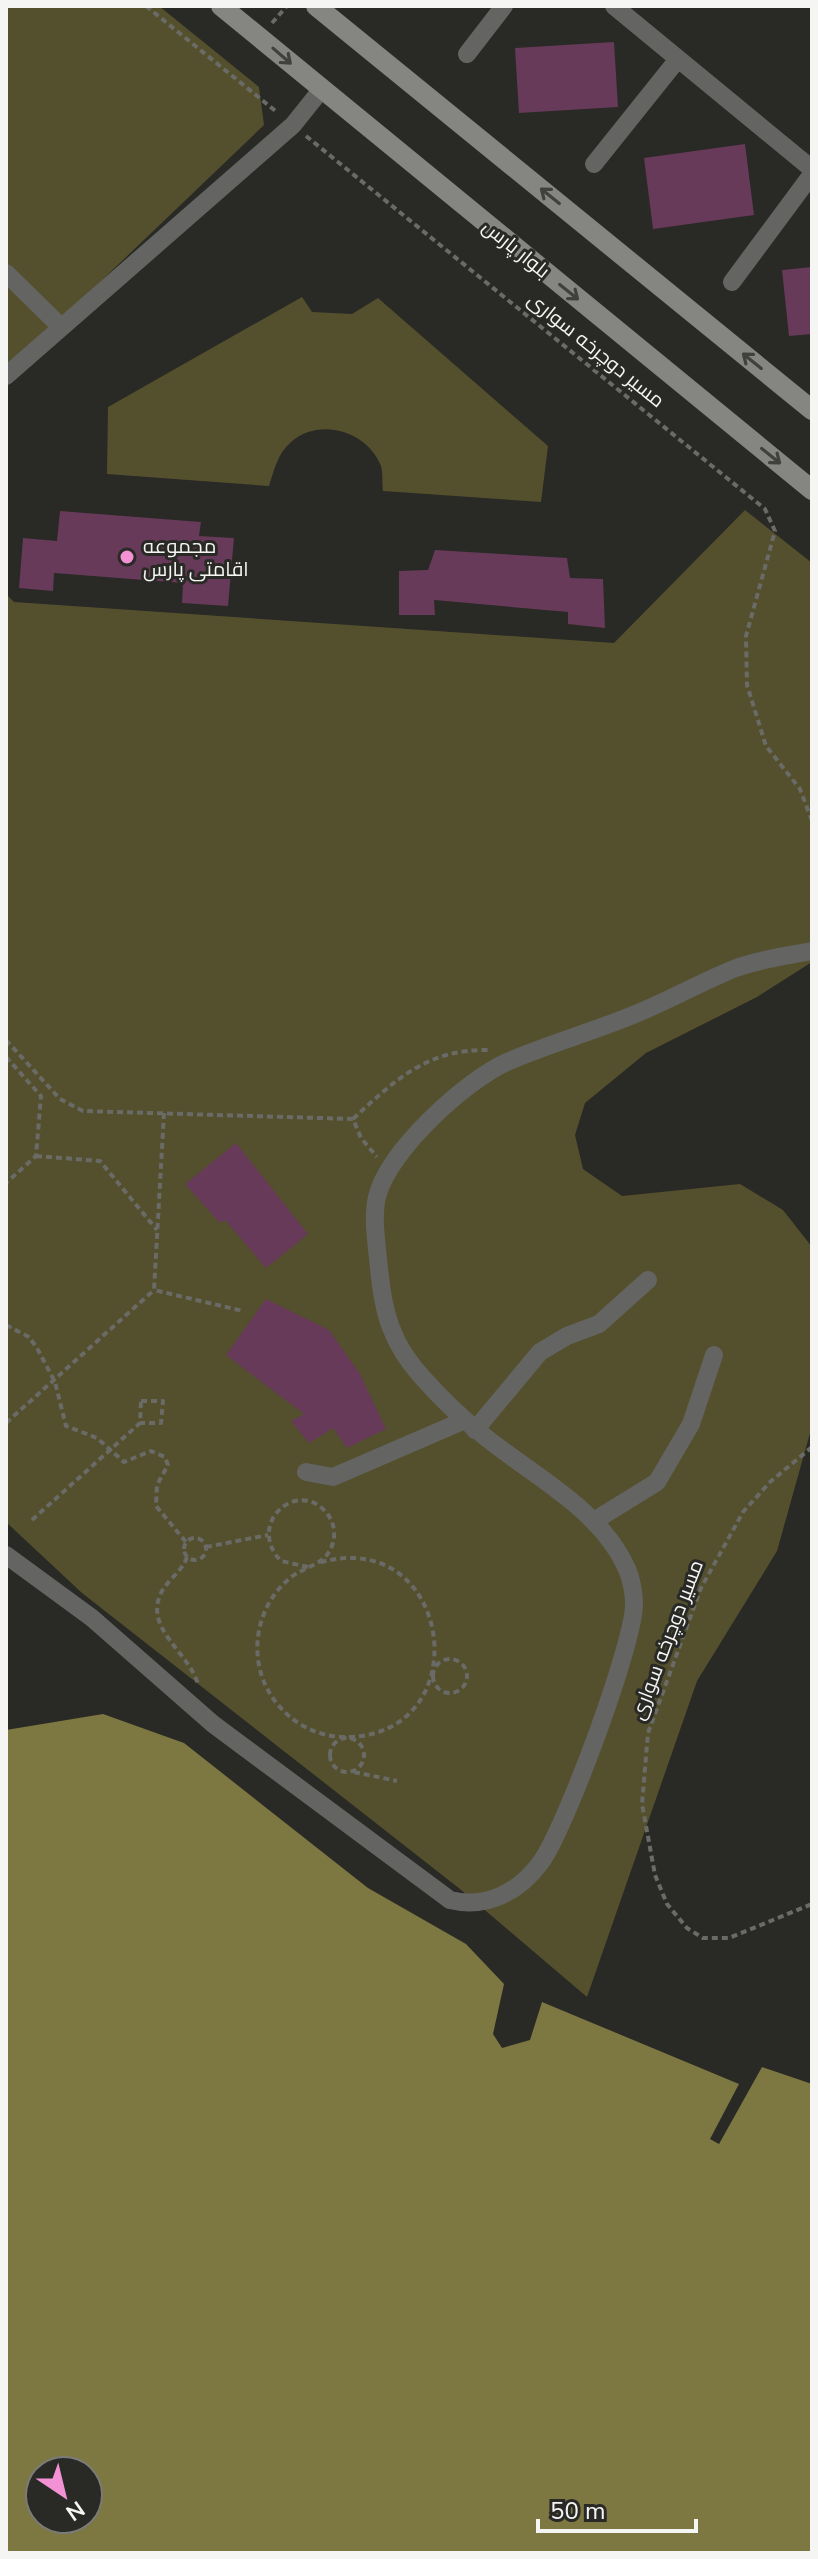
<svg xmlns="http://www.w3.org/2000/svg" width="818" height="2559" font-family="'Nunito Sans',Cairo,sans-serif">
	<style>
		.green { fill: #54502d }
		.water { fill: #7d7741; fill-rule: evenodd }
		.building { fill: #663a58 }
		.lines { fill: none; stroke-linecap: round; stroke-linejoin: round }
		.path { stroke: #6a6a67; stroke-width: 4; stroke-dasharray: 6 4; stroke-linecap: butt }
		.minor { stroke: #646462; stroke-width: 18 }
		.secondary { stroke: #858582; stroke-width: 20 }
		.oneway { stroke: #40403d }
		.poi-dot { fill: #f391d5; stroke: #292926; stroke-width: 3 }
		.labels { text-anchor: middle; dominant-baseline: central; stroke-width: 6; stroke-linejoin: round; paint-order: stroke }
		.street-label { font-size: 20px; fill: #f5f5f3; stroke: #292926 }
		.poi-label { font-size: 20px; fill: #f5f5f3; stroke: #292926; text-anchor: start }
	</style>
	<rect width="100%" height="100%" fill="#292926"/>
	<!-- green -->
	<path class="green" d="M 6,6 L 159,6 L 259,87 L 264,125 L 6,372 Z
		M 302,297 L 312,312 L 352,314 L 378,298 L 548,446 L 541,502 L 383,491 C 382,484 383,473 381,466 C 367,431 320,417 291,442 C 278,453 274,470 269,486 L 107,474 L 108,407 Z
		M 745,510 L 812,563 L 812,962 L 757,997 L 646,1053 L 585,1103 L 575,1135 L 583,1169 L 622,1196 L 740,1184 L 783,1210 L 812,1247 L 812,1426 L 777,1551 L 697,1681 L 587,1997 L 460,1889 L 82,1593 L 6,1522 L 6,594 L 14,602 L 614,643 Z"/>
	<!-- water -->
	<path class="water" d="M 103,1714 L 184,1743 L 368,1888 L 466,1944 L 504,1984 L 493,2034 L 502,2048 L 530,2040 L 542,2002 L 739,2084 L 710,2139 L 719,2144 L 762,2067 L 812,2084 L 812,2553 L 6,2553 L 6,1730 ZM 40,2471 L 88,2471 L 88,2519 L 40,2519 Z"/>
	<!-- building -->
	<path class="building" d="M 614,42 L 618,107 L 519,113 L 515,48 Z
		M 745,144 L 754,215 L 653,229 L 644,158 Z
		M 812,267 L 812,334 L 789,336 L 782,270 Z
		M 60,511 L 201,522 L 199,536 L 234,538 L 228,606 L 182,603 L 183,583 L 54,573 L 53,591 L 19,588 L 23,538 L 57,541 Z
		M 435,550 L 567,558 L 570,578 L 603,579 L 605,628 L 568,624 L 568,612 L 434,600 L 435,615 L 399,615 L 399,571 L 428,570 Z
		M 236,1143 L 308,1234 L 266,1268 L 225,1220 L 220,1223 L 185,1184 Z
		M 266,1299 L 329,1330 L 360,1374 L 386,1429 L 347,1448 L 333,1428 L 309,1443 L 291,1421 L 304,1414 L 226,1355 Z"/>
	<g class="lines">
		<!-- path -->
		<path class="path" d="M 146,6 L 278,113
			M 272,23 L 287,6
			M 306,136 L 765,509 L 775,531 L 746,636 L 747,685 L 766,746 L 800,789 L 812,821
			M 6,1040 L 60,1099 L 83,1111 L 353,1119 L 361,1138 L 377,1157
			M 6,1057 L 41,1096 L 36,1156 L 6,1183
			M 164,1113 L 154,1290 L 243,1311
			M 353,1119 C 395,1080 427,1049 488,1050
			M 36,1156 L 100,1161 L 157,1230
			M 6,1325 L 29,1337 L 37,1348 L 55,1382 L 66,1426 L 97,1438 L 124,1462 L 151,1451 L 165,1457 L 168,1465 L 157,1485 L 156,1506 L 186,1542
			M 141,1401 L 163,1401 L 161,1423 L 140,1423 Z
			M 6,1423 L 154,1290
			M 812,1447 L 770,1482 L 743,1512 L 701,1588 L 648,1733 L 642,1804 L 655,1875 L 667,1904 L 687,1928 L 703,1938 L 729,1938 L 812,1904
			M 32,1520 L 140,1423
			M184 1549a11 11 0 1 1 22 0a11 11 0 1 1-22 0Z
			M 206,1547 L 268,1535
			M 187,1557 C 182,1572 168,1579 161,1593 C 144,1629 188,1651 198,1684
			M 308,1567 L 281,1561 C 246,1525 295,1479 325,1511 C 337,1524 337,1543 326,1556 C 317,1566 301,1569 290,1578 C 251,1610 246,1670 280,1707 C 297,1727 323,1738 349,1737 C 481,1733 452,1523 318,1563
			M433 1676a17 17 0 1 1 34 0a17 17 0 1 1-34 0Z
			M330 1755a17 17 0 1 1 34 0a17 17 0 1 1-34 0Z
			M 354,1772 L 397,1781"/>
		<!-- minor -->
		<path class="minor" d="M 614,6 L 812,169
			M 467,54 L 504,6
			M 594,164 L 678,59
			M 6,273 L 61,327
			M 732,282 L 812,174
			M 6,376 L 293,125 L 321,90
			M 475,1430 L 540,1352 L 567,1336 L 599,1324 L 648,1280
			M 306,1472 L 333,1477 L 465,1420
			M 594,1521 L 657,1482 L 691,1424 L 714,1355
			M 6,1555 L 92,1618 L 213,1724 L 450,1900 C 487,1909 519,1892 541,1862 C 565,1829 635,1642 634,1603 C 634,1593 631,1578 627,1569 C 600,1507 527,1473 478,1431 C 458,1415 439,1396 422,1377 C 391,1343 383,1312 379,1268 C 377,1246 372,1218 377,1197 C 388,1151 465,1081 507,1062 C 548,1044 592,1032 633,1015 C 668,1001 701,982 736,968 C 760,959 787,956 812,951"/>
		<!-- secondary -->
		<path class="secondary" d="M 221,6 L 812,490
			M 316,6 L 812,410"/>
	</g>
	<!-- one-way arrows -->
	<defs><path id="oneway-shaft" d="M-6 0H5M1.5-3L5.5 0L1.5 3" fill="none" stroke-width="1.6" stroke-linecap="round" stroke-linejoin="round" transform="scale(2)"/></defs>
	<g class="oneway">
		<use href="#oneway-shaft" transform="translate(282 56) rotate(41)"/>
		<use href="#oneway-shaft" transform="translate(550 196) rotate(-141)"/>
		<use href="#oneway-shaft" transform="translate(569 292) rotate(39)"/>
		<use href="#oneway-shaft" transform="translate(752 361) rotate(-141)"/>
		<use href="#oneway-shaft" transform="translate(771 456) rotate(39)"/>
	</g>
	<!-- markers -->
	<circle class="poi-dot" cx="127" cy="557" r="8"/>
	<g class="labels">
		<!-- street labels -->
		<g class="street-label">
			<text transform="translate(516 249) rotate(39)">بلوار پارس</text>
			<text transform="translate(596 350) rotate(39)">مسیر دوچرخه سواری</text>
			<text transform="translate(667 1640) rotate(-69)">مسیر دوچرخه سواری</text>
		</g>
		<!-- poi labels -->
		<g class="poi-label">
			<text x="143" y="546">مجموعه<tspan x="143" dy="23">اقامتی پارس</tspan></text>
		</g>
	</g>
	<!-- border -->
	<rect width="818" height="2559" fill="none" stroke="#f5f5f3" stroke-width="16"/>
	<!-- north arrow -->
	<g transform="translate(64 2495) rotate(145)"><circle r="38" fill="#292926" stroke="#7b7b78" stroke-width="2"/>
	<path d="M0-6L14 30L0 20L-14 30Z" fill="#f391d5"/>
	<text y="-12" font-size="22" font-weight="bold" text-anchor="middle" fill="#f5f5f3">N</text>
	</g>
	<!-- scale -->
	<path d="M538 2519v12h158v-12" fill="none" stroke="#f5f5f3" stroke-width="4"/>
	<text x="550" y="2519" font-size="24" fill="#f5f5f3" stroke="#292926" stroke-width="6" paint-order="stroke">50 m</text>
</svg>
